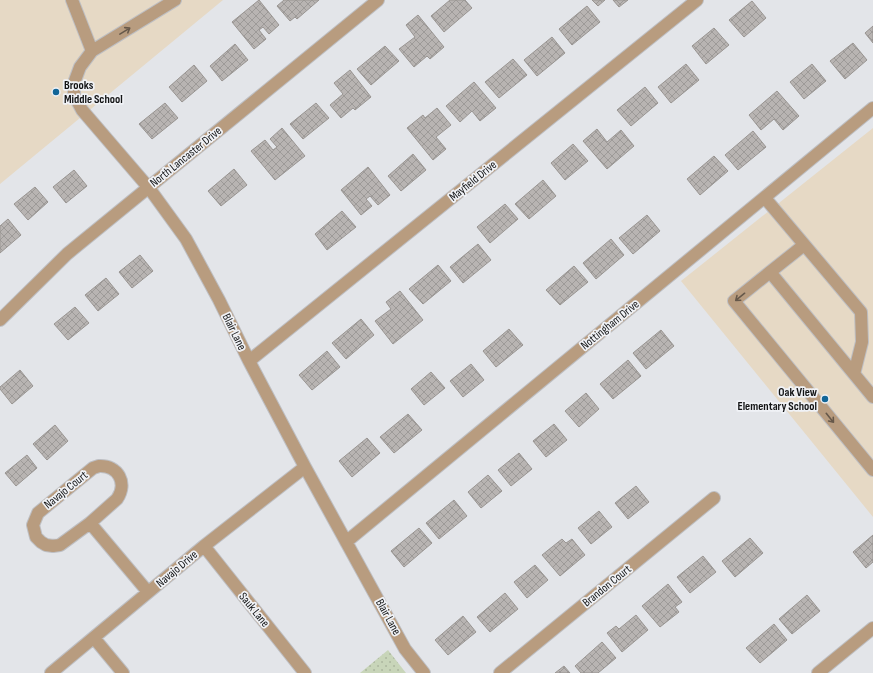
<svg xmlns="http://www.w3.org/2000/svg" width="873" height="673" font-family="'Sofia Sans Condensed',sans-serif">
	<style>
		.education { fill: #e6d9c5 }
		.park { fill: url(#park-dots) }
		.building { fill: url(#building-cross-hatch); stroke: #999592 }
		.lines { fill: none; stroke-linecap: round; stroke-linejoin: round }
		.minor-casing { stroke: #bebfc3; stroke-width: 14 }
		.minor { stroke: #b89c7f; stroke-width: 12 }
		.oneway { stroke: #66584a }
		.poi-dot { fill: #126597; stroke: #f0f2f6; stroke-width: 1.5 }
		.labels { text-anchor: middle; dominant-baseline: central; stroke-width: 3.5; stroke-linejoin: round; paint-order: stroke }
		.poi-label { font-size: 12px; font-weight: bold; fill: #131415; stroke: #f0f2f6; text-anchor: start }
		.street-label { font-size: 12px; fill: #131415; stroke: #f0f2f6 }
	</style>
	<defs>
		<pattern id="park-dots" width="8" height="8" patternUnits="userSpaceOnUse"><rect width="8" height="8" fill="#c8d5b9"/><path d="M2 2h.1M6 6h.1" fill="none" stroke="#abb69e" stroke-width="1.8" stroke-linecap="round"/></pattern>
		<pattern id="building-cross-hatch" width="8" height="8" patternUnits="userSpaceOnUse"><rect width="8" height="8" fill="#b8b4b2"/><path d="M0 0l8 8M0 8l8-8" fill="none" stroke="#9d9a98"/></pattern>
	</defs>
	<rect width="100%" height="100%" fill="#e3e5e9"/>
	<!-- education -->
	<path class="education" d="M 0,0 L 223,0 L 0,184 Z
		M 873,128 L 873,517 L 681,281 Z"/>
	<!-- park -->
	<path class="park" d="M 388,650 L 406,673 L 360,673 Z"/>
	<!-- building -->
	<path class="building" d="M 259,0 L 279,25 L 269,34 L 263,27 L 259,30 L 266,39 L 254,49 L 232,22 Z
		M 284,0 L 319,0 L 297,19 L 295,17 L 290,21 L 277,6 Z
		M 450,0 L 465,0 L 472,8 L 444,32 L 431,16 Z
		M 592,0 L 605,0 L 598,6 Z
		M 613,0 L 628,0 L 619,7 Z
		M 752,1 L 766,18 L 744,37 L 729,20 Z
		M 587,6 L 600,22 L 572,45 L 559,29 Z
		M 418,15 L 444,47 L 430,59 L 427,56 L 414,67 L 399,49 L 415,37 L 406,25 Z
		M 873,26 L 873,43 L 865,33 Z
		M 714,28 L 729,45 L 706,64 L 692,46 Z
		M 552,37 L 565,53 L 537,76 L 524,60 Z
		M 853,43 L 867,60 L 845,79 L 830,61 Z
		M 235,44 L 248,60 L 222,81 L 210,66 Z
		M 385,46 L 399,61 L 371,85 L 357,69 Z
		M 513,59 L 527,75 L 499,98 L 485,82 Z
		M 686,64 L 699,80 L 671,103 L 658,87 Z
		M 812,64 L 826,81 L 804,99 L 790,82 Z
		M 194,65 L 207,81 L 182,102 L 169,87 Z
		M 350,70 L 371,97 L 355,110 L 353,108 L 341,118 L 330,105 L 343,94 L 334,83 Z
		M 474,82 L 496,108 L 480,121 L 472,111 L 460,122 L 446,106 Z
		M 645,87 L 658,103 L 631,126 L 617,110 Z
		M 777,91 L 799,116 L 783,130 L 774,119 L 761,130 L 749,115 Z
		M 165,103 L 178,118 L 152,139 L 139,124 Z
		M 316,103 L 329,118 L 303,139 L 290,124 Z
		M 437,108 L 451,125 L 436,137 L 446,149 L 433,160 L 407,128 L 423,115 L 425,118 Z
		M 282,128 L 305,156 L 275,180 L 251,151 L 265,140 L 273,150 L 277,147 L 270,139 Z
		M 597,129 L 607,142 L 621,130 L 634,146 L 607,169 L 583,141 Z
		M 753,131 L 766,147 L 738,170 L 725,155 Z
		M 573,144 L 588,161 L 565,180 L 551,163 Z
		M 413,154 L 426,170 L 401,191 L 388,176 Z
		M 714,156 L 728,171 L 700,195 L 687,179 Z
		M 368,167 L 390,195 L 378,205 L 370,196 L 366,199 L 372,206 L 361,215 L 341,190 Z
		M 234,169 L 247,185 L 221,206 L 208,191 Z
		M 74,170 L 87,186 L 66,203 L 53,187 Z
		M 543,180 L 556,196 L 529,219 L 515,204 Z
		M 35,187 L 48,202 L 28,220 L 14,204 Z
		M 505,204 L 518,219 L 490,243 L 477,227 Z
		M 342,211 L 356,227 L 327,250 L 315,234 Z
		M 647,215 L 660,231 L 633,254 L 619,238 Z
		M 8,219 L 21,235 L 0,253 L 0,226 Z
		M 611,239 L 624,255 L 596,279 L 583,263 Z
		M 478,244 L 491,260 L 463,283 L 450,267 Z
		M 140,255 L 153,271 L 132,288 L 119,272 Z
		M 438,265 L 451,281 L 423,304 L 409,289 Z
		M 574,266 L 588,282 L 560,305 L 546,290 Z
		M 106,278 L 119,294 L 98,311 L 85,295 Z
		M 400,291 L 423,320 L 393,344 L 375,321 L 391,309 L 386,302 Z
		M 75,307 L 89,323 L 68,340 L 54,324 Z
		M 361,319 L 374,335 L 346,359 L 332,343 Z
		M 509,329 L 523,345 L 496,367 L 483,351 Z
		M 661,330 L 674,346 L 646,369 L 633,353 Z
		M 327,351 L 340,367 L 312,390 L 299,375 Z
		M 628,360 L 641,376 L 613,399 L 600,384 Z
		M 471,364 L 484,380 L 463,397 L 450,381 Z
		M 20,370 L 33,386 L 12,404 L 0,389 L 0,387 Z
		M 431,372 L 445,388 L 424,405 L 411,389 Z
		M 586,393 L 599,409 L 579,427 L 565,411 Z
		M 408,414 L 422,430 L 394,453 L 380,437 Z
		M 554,424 L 567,440 L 546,457 L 533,441 Z
		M 55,425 L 68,441 L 47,460 L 33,444 Z
		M 367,438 L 380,453 L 352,477 L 339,461 Z
		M 519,453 L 532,469 L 511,486 L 498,470 Z
		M 27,455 L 37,468 L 16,486 L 5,473 Z
		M 488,475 L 502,491 L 481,508 L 468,492 Z
		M 636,486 L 649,502 L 628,519 L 615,503 Z
		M 454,500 L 467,516 L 439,539 L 426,523 Z
		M 599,511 L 612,527 L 591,544 L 578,528 Z
		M 419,528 L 432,543 L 404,567 L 391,551 Z
		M 873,535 L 873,562 L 866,568 L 853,552 Z
		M 750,538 L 763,553 L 735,577 L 722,561 Z
		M 562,539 L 566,543 L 572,539 L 585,555 L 560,576 L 542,555 Z
		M 703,556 L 716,572 L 690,593 L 677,577 Z
		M 535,565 L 548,580 L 527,598 L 514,582 Z
		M 668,584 L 682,602 L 675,607 L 679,612 L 660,627 L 642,606 Z
		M 505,593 L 518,609 L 490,632 L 477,617 Z
		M 807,595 L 820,611 L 792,634 L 779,619 Z
		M 636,615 L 648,630 L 622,652 L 607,633 L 616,626 L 619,629 Z
		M 463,616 L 476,632 L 448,655 L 435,640 Z
		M 774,624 L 787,640 L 760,663 L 746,648 Z
		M 602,642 L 616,658 L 598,673 L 581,673 L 575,666 Z
		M 564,666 L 570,673 L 555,673 Z"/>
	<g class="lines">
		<!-- minor casing -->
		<g class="minor-casing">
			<path id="minor" d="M 72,0 L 92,51
				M 175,0 L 92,51 L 80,67 L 74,83 L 74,95 L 82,110 L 149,188 L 186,239 L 219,300 L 249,361 L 305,467 L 405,649 L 424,673
				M 765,198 L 861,312 L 862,342 L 854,374
				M 804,245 L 770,272 L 873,397
				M 770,272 L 734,301 L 873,470
				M 0,320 L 67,254 L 378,0
				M 249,361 L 697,0
				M 99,466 C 118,465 128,483 117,499 L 90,523 L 60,545 L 53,546 L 46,545 L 41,542 L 36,537 L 33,525 L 38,513 L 93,468 Z
				M 90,523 L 148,592
				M 346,542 L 873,108
				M 204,546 L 305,673
				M 94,638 L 123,673
				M 51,673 L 204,546 L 305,467
				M 500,673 L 714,498
				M 818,673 L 873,628"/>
		</g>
		<!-- minor -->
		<use href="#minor" class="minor"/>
	</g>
	<!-- one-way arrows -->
	<defs><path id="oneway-shaft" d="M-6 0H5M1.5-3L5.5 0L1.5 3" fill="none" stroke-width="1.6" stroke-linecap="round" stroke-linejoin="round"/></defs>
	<g class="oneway">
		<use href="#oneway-shaft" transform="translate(125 31) rotate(-31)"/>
		<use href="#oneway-shaft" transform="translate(740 297) rotate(141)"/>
		<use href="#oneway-shaft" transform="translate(830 418) rotate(51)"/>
	</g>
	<!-- markers -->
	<g class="poi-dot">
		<circle cx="56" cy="92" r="4"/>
		<circle cx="825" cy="399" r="4"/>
	</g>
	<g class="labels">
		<!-- poi labels -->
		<g class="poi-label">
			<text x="64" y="85">Brooks<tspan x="64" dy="14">Middle School</tspan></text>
			<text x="817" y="392" text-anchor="end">Oak View<tspan x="817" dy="14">Elementary School</tspan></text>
		</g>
		<!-- street labels -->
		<g class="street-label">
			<text transform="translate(186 157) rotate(-39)">North Lancaster Drive</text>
			<text transform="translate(473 181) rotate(-39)">Mayfield Drive</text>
			<text transform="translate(610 325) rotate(-39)">Nottingham Drive</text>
			<text transform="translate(234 332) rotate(64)">Blair Lane</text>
			<text transform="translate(66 490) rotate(-39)">Navajo Court</text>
			<text transform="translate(177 569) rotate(-40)">Navajo Drive</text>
			<text transform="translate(607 586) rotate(-39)">Brandon Court</text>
			<text transform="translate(254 610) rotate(51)">Sauk Lane</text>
			<text transform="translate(388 617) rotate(61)">Blair Lane</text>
		</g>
	</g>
</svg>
